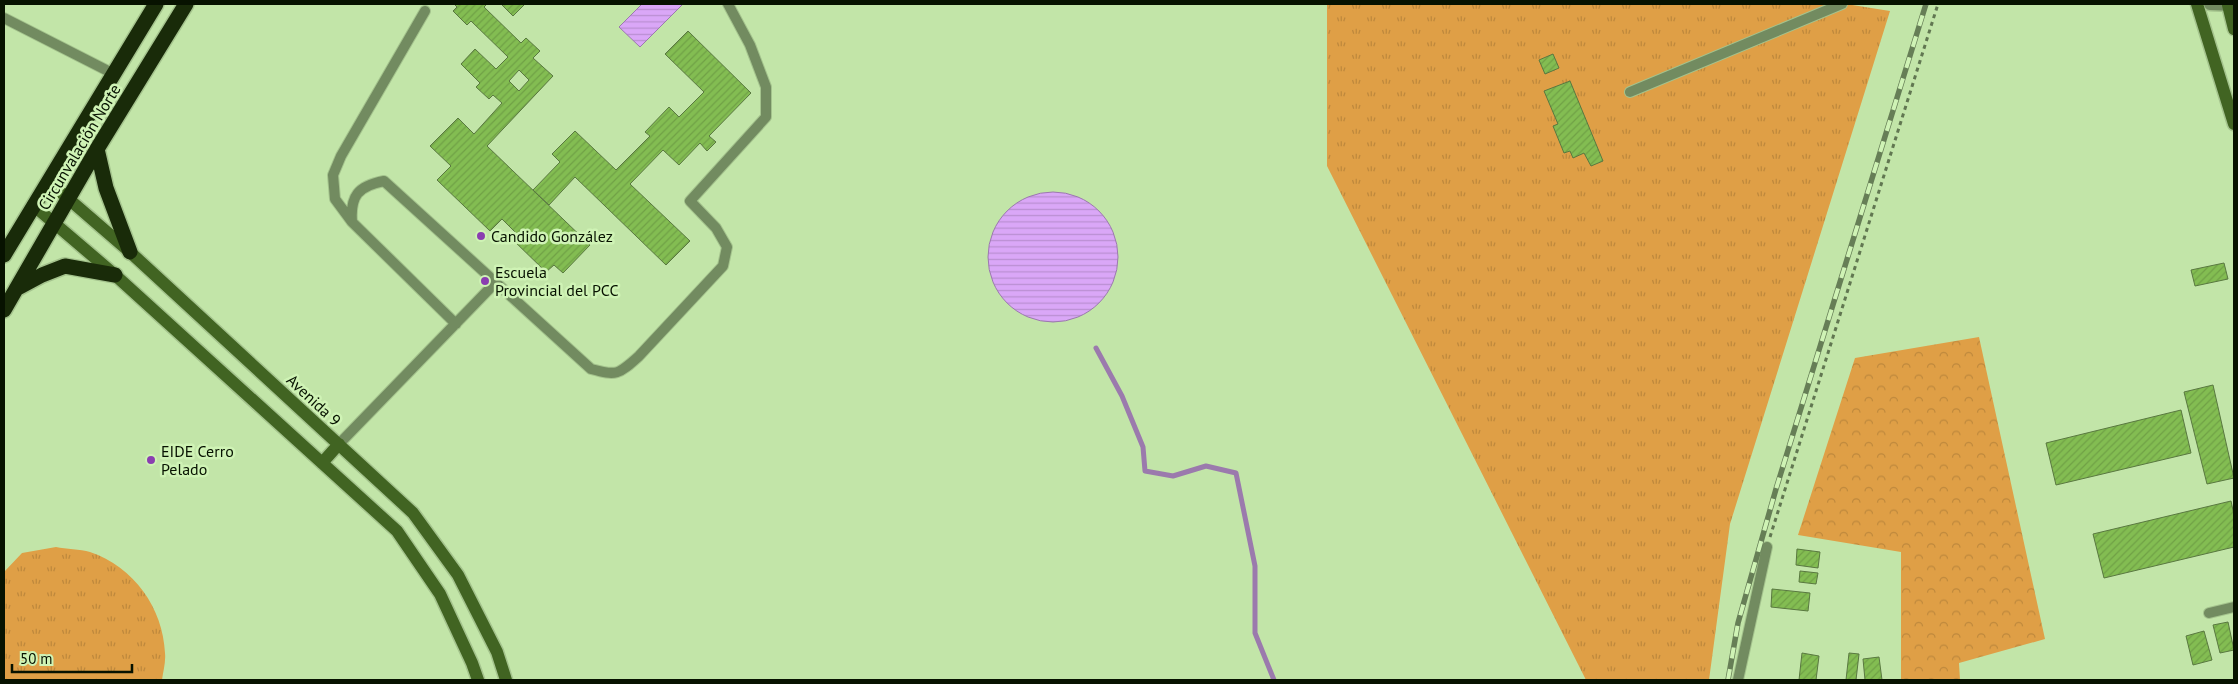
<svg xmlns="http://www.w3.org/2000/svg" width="2238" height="684" font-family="'PT Sans',sans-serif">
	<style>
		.grass { fill: url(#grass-tufts) }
		.forest { fill: url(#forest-crowns) }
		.water { fill: url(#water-rules); stroke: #9b7aad }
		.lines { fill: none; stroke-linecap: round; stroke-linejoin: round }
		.stream { stroke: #9b7aad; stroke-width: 5 }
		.building { fill: url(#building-hatch); stroke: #597840; fill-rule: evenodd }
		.lane-casing { stroke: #a4c38d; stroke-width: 12 }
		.street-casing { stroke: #a4c38d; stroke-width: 15 }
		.secondary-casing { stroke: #a4c38d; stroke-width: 15 }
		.highway-casing { stroke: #a4c38d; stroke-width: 18 }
		.path { stroke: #617751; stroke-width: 3; stroke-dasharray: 4 4; stroke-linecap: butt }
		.lane { stroke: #728b60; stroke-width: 10 }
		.street { stroke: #728b60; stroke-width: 12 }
		.secondary { stroke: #416422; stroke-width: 12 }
		.highway { stroke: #192b09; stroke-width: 15 }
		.rail-casing { stroke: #667e56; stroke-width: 5.5 }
		.rail { stroke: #cff3b5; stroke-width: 4; stroke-dasharray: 11; stroke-linecap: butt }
		.poi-dot { fill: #8a3eb0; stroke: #cff3b5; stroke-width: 2 }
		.labels { text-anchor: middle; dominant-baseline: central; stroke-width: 5; stroke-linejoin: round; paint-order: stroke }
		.street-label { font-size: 16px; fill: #071200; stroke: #cff3b5 }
		.poi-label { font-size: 16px; fill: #071200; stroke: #cff3b5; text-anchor: start }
	</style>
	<defs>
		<pattern id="grass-tufts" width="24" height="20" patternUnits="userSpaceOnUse" patternTransform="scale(1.25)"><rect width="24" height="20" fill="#df9f46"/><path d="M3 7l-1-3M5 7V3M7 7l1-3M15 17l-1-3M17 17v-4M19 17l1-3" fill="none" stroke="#be883c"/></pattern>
		<pattern id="forest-crowns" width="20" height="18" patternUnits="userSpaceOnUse" patternTransform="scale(1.25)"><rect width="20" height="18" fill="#df9f46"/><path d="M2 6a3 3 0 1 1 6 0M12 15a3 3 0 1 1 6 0" fill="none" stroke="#be883c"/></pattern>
		<pattern id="water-rules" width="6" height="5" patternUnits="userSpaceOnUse" patternTransform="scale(1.25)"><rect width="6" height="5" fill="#daa7f7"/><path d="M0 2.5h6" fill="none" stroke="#ba8fd2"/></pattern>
		<pattern id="building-hatch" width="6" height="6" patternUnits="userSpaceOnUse" patternTransform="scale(1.25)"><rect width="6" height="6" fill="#83bd52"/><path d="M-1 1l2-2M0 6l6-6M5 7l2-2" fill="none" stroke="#70a146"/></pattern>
	</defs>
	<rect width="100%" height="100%" fill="#c2e5a8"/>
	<!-- grass -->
	<path class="grass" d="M 1327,4 L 1846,4 L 1890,11 L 1730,524 L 1709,680 L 1586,680 L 1327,166 Z
		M 56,547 C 66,549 80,549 90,552 C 134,567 163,608 165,653 C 166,662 163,672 162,680 L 4,680 L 4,572 L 22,553 Z"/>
	<!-- forest -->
	<path class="forest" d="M 1979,337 L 2045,639 L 1959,663 L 1960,680 L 1901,680 L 1901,552 L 1798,535 L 1855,358 Z"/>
	<!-- water -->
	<path class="water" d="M 642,4 L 683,4 L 640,47 L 619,27 Z
		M988 257a65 65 0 1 1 130 0a65 65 0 1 1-130 0Z"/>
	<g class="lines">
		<!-- stream -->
		<path class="stream" d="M 1096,348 L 1122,396 L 1143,447 L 1145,471 L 1173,476 L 1206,466 L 1236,473 L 1255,566 L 1255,633 L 1274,680"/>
	</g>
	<!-- building -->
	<path class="building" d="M 454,4 L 487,4 L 484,7 L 521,43 L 526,38 L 540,51 L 533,58 L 553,76 L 487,146 L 590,245 L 563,273 L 554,265 L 546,272 L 511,238 L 516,233 L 502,219 L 490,231 L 437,180 L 451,166 L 430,146 L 458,118 L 474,134 L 502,103 L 493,95 L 489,99 L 476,87 L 480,83 L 461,64 L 475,49 L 496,69 L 508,57 L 471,21 L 467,25 L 453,11 L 457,7 ZM 519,70 L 529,80 L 519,91 L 509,81 Z
		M 501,4 L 525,4 L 513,16 Z
		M 688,31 L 751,93 L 709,136 L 716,142 L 707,151 L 700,143 L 679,165 L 663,150 L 630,184 L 690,241 L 666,265 L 575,177 L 549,205 L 533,190 L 560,162 L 552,154 L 575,131 L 616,170 L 650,136 L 645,132 L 669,107 L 679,117 L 704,92 L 665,54 Z
		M 1553,54 L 1559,68 L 1545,74 L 1539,60 Z
		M 1570,81 L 1603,161 L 1591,166 L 1584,153 L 1573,158 L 1570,151 L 1564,153 L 1553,126 L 1558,124 L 1544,91 Z
		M 2224,263 L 2228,279 L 2195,286 L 2191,270 Z
		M 2213,385 L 2234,478 L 2207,484 L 2184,392 Z
		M 2181,410 L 2191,453 L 2056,485 L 2046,443 Z
		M 2231,501 L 2234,515 L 2234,547 L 2104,578 L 2093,534 Z
		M 1797,549 L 1820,552 L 1818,568 L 1796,565 Z
		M 1800,571 L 1818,573 L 1816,584 L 1799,582 Z
		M 1772,589 L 1810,593 L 1808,611 L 1771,607 Z
		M 2228,622 L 2234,650 L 2220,653 L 2213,625 Z
		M 2204,631 L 2212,660 L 2193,665 L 2186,636 Z
		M 1802,653 L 1819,656 L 1816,680 L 1799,680 Z
		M 1849,653 L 1859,654 L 1856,680 L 1846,680 Z
		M 1879,657 L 1882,680 L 1865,680 L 1863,659 Z"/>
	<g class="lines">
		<!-- lane casing -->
		<g class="lane-casing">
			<path id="lane" d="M 4,18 L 114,74
				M 1630,92 L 1842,4
				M 352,222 L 335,199 L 333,175 L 341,156 L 425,11
				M 456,324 L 352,222 C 350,196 358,186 384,181 L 591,369 C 617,376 618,375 639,356 L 723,266 L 727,247 L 716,228 L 690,201 L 766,117 L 766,87 L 750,45 L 728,4
				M 339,444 L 495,283
				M 2209,613 L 2234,607
				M 1738,680 L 1767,547"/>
		</g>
		<!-- street casing -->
		<g class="street-casing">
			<path id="street" d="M 2210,4 L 2234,5"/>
		</g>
		<!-- secondary casing -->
		<g class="secondary-casing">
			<path id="secondary" d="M 2197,4 L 2234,124
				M 2228,5 L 2234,29
				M 49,182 L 130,252 L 413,513 L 458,575 L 497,652 L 506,680
				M 33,205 L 115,275 L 397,531 L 440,594 L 472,663 L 478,680
				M 322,463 L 339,444"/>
		</g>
		<!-- highway casing -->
		<g class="highway-casing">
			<path id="highway" d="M 97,149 L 106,188 L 130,252
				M 4,255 L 156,4
				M 16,289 L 42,275 L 65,266 L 115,275
				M 4,310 L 97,149 L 186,4"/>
		</g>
		<!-- path -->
		<path class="path" d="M 1770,537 L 1938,4"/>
		<!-- lane -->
		<use href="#lane" class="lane"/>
		<!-- street -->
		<use href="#street" class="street"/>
		<!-- secondary -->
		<use href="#secondary" class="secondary"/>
		<!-- highway -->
		<use href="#highway" class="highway"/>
		<!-- rail casing -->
		<g class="rail-casing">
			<path id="rail" d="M 1728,680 L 1738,623 L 1776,489 L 1926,4"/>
		</g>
		<!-- rail -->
		<use href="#rail" class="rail"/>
	</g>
	<!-- markers -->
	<g class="poi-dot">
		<circle cx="481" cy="236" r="5"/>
		<circle cx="485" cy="281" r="5"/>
		<circle cx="151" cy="460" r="5"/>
	</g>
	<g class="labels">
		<!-- street labels -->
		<g class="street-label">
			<text transform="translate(79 147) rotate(-59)">Circunvalación Norte</text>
			<text transform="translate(314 400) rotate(43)">Avenida 9</text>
		</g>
		<!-- poi labels -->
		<g class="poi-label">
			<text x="491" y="236">Candido González</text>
			<text x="495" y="272">Escuela<tspan x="495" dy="18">Provincial del PCC</tspan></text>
			<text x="161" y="451">EIDE Cerro<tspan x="161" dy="18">Pelado</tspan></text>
		</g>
	</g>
	<!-- border -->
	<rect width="2238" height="684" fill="none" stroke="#071200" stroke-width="10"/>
	<!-- scale -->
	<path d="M12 664v8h120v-8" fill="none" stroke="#071200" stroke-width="2.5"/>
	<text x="20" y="664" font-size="15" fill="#071200" stroke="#cff3b5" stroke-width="4" paint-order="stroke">50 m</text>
</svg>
